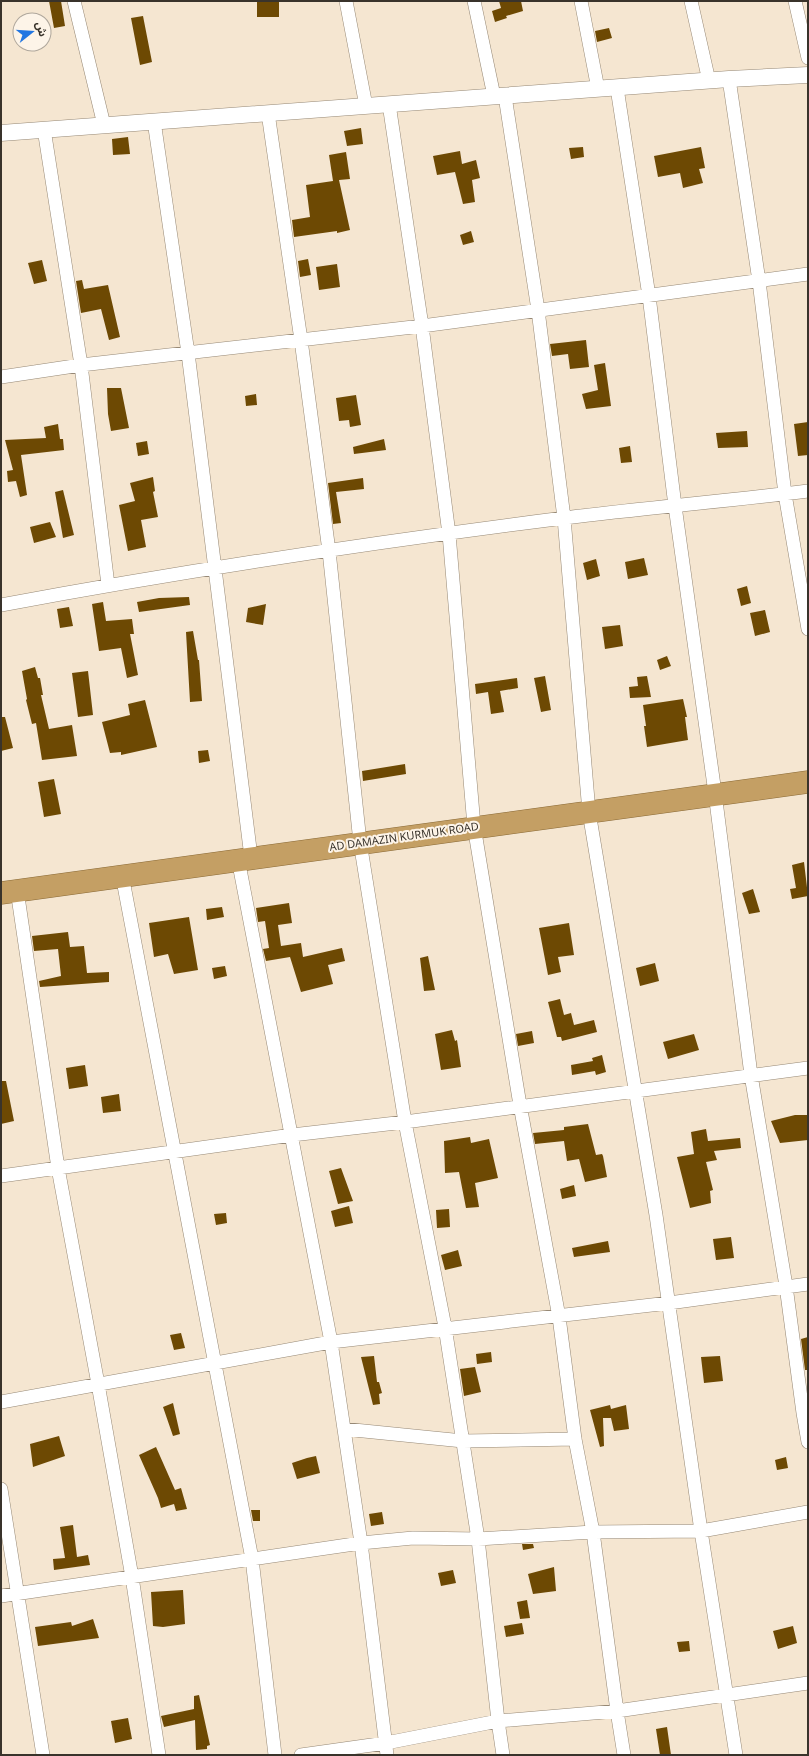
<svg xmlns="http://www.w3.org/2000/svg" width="809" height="1756" font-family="'Noto Sans','Noto Sans Arabic',sans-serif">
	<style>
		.building { fill: #6d4903 }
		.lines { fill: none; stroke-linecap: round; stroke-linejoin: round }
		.minor-casing { stroke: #968875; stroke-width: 14 }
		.tertiary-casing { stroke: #968875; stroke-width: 17 }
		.trunk-casing { stroke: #8a6a37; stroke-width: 23 }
		.minor { stroke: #fff; stroke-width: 13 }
		.tertiary { stroke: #fff; stroke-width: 16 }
		.trunk { stroke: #c49f64; stroke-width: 22 }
		.labels { text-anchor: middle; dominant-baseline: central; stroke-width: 4; stroke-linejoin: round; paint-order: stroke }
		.street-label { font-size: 11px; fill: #39332b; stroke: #fdf4e8 }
	</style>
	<rect width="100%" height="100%" fill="#f5e6d1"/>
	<!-- building -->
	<path class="building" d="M 49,1 L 61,1 L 65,26 L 54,28 Z
		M 257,1 L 279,1 L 279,17 L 257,17 Z
		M 499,1 L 521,1 L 523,11 L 506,16 L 507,18 L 495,22 L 492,11 L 501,8 Z
		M 143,16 L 152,62 L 140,65 L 131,18 Z
		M 609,28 L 612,38 L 597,42 L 595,31 Z
		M 361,128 L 363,144 L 347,146 L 344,131 Z
		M 128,137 L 130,154 L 113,155 L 112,139 Z
		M 583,147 L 584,157 L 571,159 L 569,148 Z
		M 701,147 L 705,168 L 699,169 L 703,183 L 683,188 L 680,173 L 658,177 L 654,156 Z
		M 460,151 L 462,164 L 476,160 L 480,178 L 472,180 L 475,202 L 463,204 L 455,172 L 437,175 L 433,156 Z
		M 346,152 L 350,179 L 339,180 L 350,230 L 337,233 L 337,231 L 294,237 L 292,220 L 310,217 L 306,185 L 333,181 L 329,155 Z
		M 471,231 L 474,242 L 463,245 L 460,235 Z
		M 308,259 L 311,275 L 300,277 L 298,261 Z
		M 42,260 L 47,281 L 34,284 L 28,263 Z
		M 337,264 L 340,287 L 319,290 L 316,267 Z
		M 82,280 L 84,289 L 108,285 L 120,337 L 109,340 L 101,309 L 81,313 L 76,281 Z
		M 586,340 L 589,367 L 570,369 L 568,354 L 552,356 L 550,344 Z
		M 605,363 L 611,406 L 586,409 L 582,394 L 598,390 L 594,365 Z
		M 107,388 L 121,388 L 129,428 L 111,431 L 108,414 Z
		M 256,394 L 257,405 L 246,406 L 245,396 Z
		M 356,395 L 361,425 L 350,427 L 349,420 L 339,421 L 336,398 Z
		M 808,422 L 808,455 L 798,456 L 794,424 Z
		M 58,424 L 60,439 L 63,439 L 64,450 L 21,455 L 27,495 L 20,497 L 16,481 L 8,482 L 7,471 L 13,470 L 5,440 L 46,438 L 44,427 Z
		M 747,431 L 748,447 L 718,448 L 716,433 Z
		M 384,439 L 386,450 L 354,454 L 353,447 Z
		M 147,441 L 149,454 L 138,456 L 136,443 Z
		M 630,446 L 632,462 L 621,463 L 619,448 Z
		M 153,477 L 155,491 L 153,492 L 158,517 L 141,520 L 146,547 L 128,551 L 119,505 L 135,501 L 130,483 Z
		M 363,478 L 364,489 L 336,492 L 341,523 L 333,524 L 328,483 Z
		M 63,490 L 74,535 L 63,538 L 55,492 Z
		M 50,522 L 56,537 L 34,543 L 30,527 Z
		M 644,558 L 648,575 L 628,579 L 625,562 Z
		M 596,559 L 600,576 L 587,580 L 583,563 Z
		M 747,586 L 751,603 L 741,606 L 737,589 Z
		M 189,597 L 190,605 L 139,612 L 137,602 L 159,598 Z
		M 103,602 L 106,621 L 132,619 L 134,634 L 130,634 L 138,675 L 127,678 L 121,648 L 99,651 L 92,604 Z
		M 266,604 L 263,625 L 246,622 L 248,608 Z
		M 69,607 L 73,626 L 60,628 L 57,609 Z
		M 765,610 L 770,632 L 755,636 L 750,613 Z
		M 620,625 L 623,646 L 605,649 L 602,627 Z
		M 193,631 L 198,660 L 199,660 L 202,701 L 190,702 L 186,632 Z
		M 667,656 L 671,666 L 660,670 L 657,660 Z
		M 35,667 L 38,678 L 40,678 L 43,695 L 41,695 L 49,729 L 72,725 L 77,756 L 42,760 L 36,723 L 32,724 L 26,700 L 27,699 L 22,671 Z
		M 88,671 L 93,715 L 78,717 L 72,673 Z
		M 545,676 L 551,710 L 541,712 L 534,678 Z
		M 647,676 L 651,697 L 630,698 L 629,687 L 638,686 L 637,677 Z
		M 517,678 L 518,688 L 500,691 L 504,712 L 491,714 L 488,692 L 476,694 L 475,684 Z
		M 683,699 L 687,717 L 685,717 L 688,740 L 647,747 L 644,726 L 646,726 L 643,705 Z
		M 145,700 L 157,747 L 121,755 L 121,752 L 110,753 L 102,722 L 130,715 L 128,704 Z
		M 1,717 L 5,717 L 13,748 L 1,751 Z
		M 208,750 L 210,761 L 199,763 L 198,751 Z
		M 405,764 L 406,774 L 363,781 L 362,771 Z
		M 54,779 L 61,814 L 44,817 L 38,782 Z
		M 804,862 L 808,896 L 792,899 L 790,889 L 796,888 L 792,865 Z
		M 753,889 L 760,912 L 749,914 L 742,893 Z
		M 289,903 L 292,923 L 278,925 L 281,946 L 301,943 L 303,957 L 342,948 L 345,961 L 328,965 L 333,984 L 301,992 L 290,957 L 266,961 L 263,949 L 269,948 L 265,921 L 258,922 L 256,908 Z
		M 222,907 L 224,917 L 207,920 L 206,909 Z
		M 189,917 L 198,970 L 174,974 L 168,954 L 154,957 L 149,923 Z
		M 569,923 L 574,955 L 558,957 L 561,972 L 548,975 L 539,928 Z
		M 68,932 L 70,947 L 84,946 L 87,973 L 109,972 L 109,982 L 40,987 L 39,981 L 61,976 L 58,949 L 34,951 L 32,936 Z
		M 428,956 L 435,990 L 424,991 L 420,958 Z
		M 655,963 L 659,981 L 640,986 L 636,968 Z
		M 225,966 L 227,976 L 214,979 L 212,968 Z
		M 560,999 L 564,1015 L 571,1013 L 574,1025 L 594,1020 L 597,1032 L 562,1041 L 561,1037 L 557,1037 L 548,1002 Z
		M 452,1030 L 455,1041 L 457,1040 L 461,1067 L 441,1070 L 435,1034 Z
		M 532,1031 L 534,1043 L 518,1046 L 516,1034 Z
		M 694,1034 L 699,1050 L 668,1059 L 663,1042 Z
		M 602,1055 L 606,1072 L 596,1075 L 595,1071 L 572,1075 L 571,1065 L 593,1061 L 592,1058 Z
		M 85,1065 L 88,1086 L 69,1089 L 66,1068 Z
		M 1,1081 L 6,1081 L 14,1121 L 1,1124 Z
		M 119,1094 L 121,1111 L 103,1113 L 101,1097 Z
		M 795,1115 L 808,1115 L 808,1140 L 780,1143 L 771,1121 Z
		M 588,1124 L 596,1155 L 602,1154 L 603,1156 L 607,1177 L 585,1182 L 579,1159 L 567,1161 L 564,1141 L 535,1144 L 533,1133 L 564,1130 L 564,1127 Z
		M 706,1129 L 708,1141 L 740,1138 L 741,1148 L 714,1151 L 717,1160 L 706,1162 L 713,1190 L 710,1191 L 711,1203 L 690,1208 L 677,1157 L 694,1154 L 691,1132 Z
		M 470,1137 L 471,1143 L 489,1139 L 498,1178 L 475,1183 L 479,1207 L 466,1208 L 459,1172 L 445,1173 L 444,1141 Z
		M 341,1168 L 353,1201 L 338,1204 L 329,1171 Z
		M 574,1185 L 576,1196 L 562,1199 L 560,1189 Z
		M 349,1206 L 353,1223 L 335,1227 L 331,1211 Z
		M 449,1209 L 450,1227 L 437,1228 L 436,1210 Z
		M 226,1213 L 227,1223 L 216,1225 L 214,1214 Z
		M 731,1237 L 734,1258 L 716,1260 L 713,1239 Z
		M 608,1241 L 610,1252 L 574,1257 L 572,1248 Z
		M 458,1250 L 462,1266 L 445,1270 L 441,1255 Z
		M 181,1333 L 185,1348 L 174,1350 L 170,1335 Z
		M 808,1337 L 808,1370 L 805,1370 L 801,1339 Z
		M 491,1352 L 492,1362 L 477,1364 L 476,1354 Z
		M 374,1356 L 377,1382 L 379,1382 L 382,1393 L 379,1394 L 380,1404 L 373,1405 L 361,1357 Z
		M 720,1356 L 723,1381 L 704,1383 L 701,1357 Z
		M 475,1367 L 481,1392 L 464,1396 L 460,1369 Z
		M 173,1403 L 180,1434 L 173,1436 L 163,1407 Z
		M 610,1405 L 611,1409 L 626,1405 L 629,1429 L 614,1431 L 611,1418 L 603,1418 L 604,1446 L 600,1447 L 590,1410 Z
		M 59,1436 L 65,1456 L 33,1467 L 30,1444 Z
		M 156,1447 L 175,1490 L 181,1488 L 187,1509 L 176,1511 L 174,1504 L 161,1508 L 158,1498 L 139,1455 Z
		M 316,1456 L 320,1473 L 297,1479 L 292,1463 L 307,1458 Z
		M 786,1457 L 788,1468 L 777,1470 L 775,1460 Z
		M 251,1510 L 260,1510 L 260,1521 L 253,1521 Z
		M 382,1512 L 384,1524 L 371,1526 L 369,1514 Z
		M 73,1525 L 77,1557 L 88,1555 L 90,1565 L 54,1570 L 53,1559 L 65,1558 L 60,1527 Z
		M 522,1544 L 533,1544 L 534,1548 L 523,1550 Z
		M 554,1567 L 556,1591 L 533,1594 L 528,1574 Z
		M 453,1570 L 456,1583 L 441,1586 L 438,1573 Z
		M 183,1590 L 185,1624 L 163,1627 L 153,1626 L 151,1592 Z
		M 527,1600 L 530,1618 L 520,1619 L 517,1602 Z
		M 93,1619 L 99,1638 L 38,1646 L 35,1627 L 71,1622 L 72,1626 Z
		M 522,1623 L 524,1634 L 506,1637 L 504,1626 Z
		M 793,1626 L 797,1643 L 778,1649 L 773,1631 Z
		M 689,1641 L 690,1651 L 679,1652 L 677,1642 Z
		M 199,1695 L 210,1745 L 207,1746 L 207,1749 L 196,1750 L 195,1720 L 164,1727 L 161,1716 L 194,1709 L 194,1696 Z
		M 128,1718 L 132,1739 L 115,1743 L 111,1721 Z
		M 667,1727 L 671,1755 L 660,1755 L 656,1729 Z"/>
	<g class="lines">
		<!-- minor casing -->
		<g class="minor-casing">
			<path id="minor" d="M 74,1 L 104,125
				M 346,1 L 366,106
				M 474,1 L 494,96
				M 581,1 L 598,89
				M 691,1 L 709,81
				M 795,1 L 808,58
				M 729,79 L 759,281 L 785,494 L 808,629
				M 617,88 L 649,296 L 675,506 L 715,793 L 751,1075 L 786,1286 L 803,1413 L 808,1442
				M 505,96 L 538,310 L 564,518 L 589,812 L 656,1215 L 701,1531 L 736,1755
				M 389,104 L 422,326 L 449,534 L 474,826 L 520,1105 L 559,1317 L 575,1439 L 593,1532 L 617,1711 L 624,1755
				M 268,113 L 301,340 L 329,551 L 360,842 L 405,1122 L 445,1327 L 478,1539 L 498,1721 L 503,1755
				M 154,121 L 188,353 L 251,857
				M 44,129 L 81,365 L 108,585
				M 1,377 L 81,365 L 422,326 L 808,274
				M 1,605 C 188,570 375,542 564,518 C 645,508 727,501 808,491
				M 238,859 L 331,1342 L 361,1543 L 387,1755
				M 122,875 L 252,1559 L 275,1755
				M 17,890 L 58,1168 L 98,1384 L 132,1577 L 159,1755
				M 1,1176 L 292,1135 L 405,1122 L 808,1068
				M 1,1402 L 331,1342 L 669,1303 L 808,1284
				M 344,1429 L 463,1441 L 575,1439
				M 1,1489 L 43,1755
				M 1,1596 L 361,1543 L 413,1538 L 478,1539 L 593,1532 L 701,1531 L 808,1512
				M 301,1755 L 386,1743 L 498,1721 L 617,1711 L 808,1683"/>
		</g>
		<!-- tertiary casing -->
		<g class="tertiary-casing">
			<path id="tertiary" d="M 1,133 L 729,79 L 808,75"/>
		</g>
		<!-- trunk casing -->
		<g class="trunk-casing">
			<path id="trunk" d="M 1,893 L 808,782"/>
		</g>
		<!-- minor -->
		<use href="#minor" class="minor"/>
		<!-- tertiary -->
		<use href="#tertiary" class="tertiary"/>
		<!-- trunk -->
		<use href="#trunk" class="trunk"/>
	</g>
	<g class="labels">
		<!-- street labels -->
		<g class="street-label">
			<text transform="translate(404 836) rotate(-8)">AD DAMAZIN KURMUK ROAD</text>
		</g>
	</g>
	<!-- border -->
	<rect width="809" height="1756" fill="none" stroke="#39332b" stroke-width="4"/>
	<!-- north arrow -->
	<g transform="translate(32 32) rotate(73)"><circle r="19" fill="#fdf4e8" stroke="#afa79c"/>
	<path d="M0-3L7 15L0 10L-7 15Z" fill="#2276e1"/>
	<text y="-6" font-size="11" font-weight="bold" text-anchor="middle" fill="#39332b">ش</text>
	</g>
</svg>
